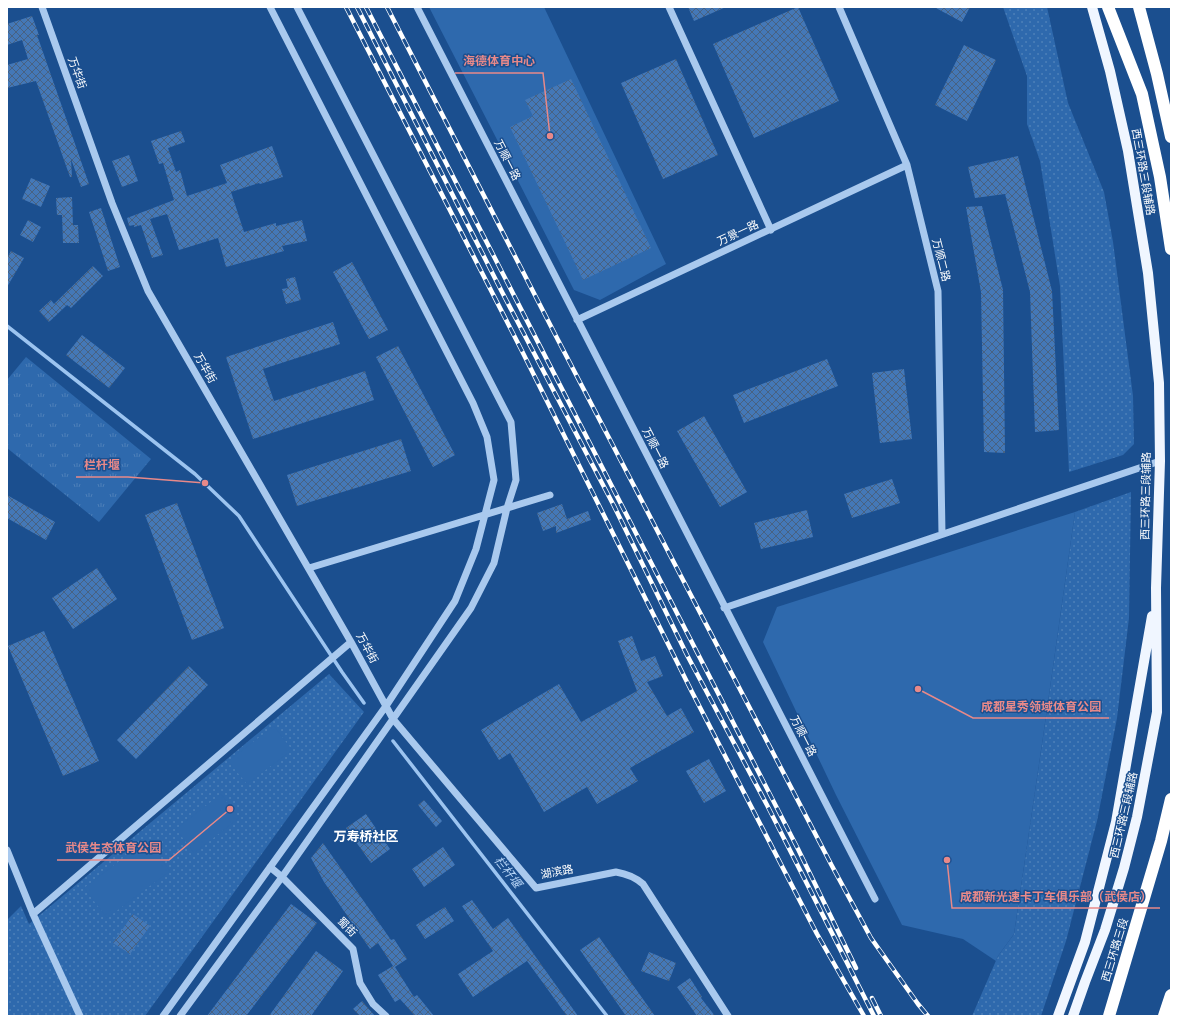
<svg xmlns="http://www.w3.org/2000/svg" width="1178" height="1023" font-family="Roboto,'Noto Sans SC',sans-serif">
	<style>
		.grass { fill: url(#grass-tufts) }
		.park { fill: url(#park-dots) }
		.pitch { fill: #2e69ad }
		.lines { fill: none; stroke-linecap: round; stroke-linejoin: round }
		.stream { stroke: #9cc4f0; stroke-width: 3.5 }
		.building { fill: url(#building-cross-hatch) }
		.minor { stroke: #a9c9ee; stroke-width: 7 }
		.major { stroke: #f0f6ff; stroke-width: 10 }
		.highway { stroke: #fff; stroke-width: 12 }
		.rail-casing { stroke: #fff; stroke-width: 4.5 }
		.rail { stroke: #1b4f8f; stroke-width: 3; stroke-dasharray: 9; stroke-linecap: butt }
		.labels { text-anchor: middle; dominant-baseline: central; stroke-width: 3; stroke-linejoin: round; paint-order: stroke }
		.street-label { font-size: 11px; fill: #fff; stroke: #1b4f8f }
		.water-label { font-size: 12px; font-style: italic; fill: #b5d3f5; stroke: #1b4f8f }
		.quarter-label { font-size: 13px; font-weight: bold; fill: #fff; stroke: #1b4f8f }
		.leader { fill: none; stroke: #e88989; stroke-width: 1.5 }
		.callout-dot { fill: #e88989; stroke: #1b4f8f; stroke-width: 1.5 }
		.callout-label { font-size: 12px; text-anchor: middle; font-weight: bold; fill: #e88989; stroke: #1b4f8f; stroke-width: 3; stroke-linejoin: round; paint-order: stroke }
	</style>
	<defs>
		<pattern id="grass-tufts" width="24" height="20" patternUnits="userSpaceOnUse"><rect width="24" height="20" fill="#2e69ad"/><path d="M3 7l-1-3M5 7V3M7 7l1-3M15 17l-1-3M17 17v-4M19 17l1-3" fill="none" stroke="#4d80b9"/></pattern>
		<pattern id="park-dots" width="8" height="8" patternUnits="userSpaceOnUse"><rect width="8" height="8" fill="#2e69ad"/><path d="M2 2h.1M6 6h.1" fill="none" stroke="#4d80b9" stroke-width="1.8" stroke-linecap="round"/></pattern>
		<pattern id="building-cross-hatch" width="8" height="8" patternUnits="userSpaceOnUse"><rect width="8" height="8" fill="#4478b7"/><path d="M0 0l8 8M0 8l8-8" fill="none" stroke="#486282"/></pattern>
	</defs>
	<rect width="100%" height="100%" fill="#1b4f8f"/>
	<!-- grass -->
	<path class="grass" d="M 26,357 L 151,459 L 99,522 L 7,448 L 7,380 Z"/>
	<!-- park -->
	<path class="park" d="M 1003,7 L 1047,7 L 1068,103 L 1104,192 L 1113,242 L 1133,396 L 1134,444 L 1123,455 L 1069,472 L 1060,286 L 1040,161 L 1027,124 L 1027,76 Z
		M 1131,492 L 1129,618 L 1117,718 L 1097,821 L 1066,941 L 1041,1016 L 972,1016 L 998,956 L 1014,934 L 1043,737 L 1075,512 Z
		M 329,674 L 364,712 L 145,1016 L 7,1016 L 7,920 L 21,906 L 29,924 Z"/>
	<!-- pitch -->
	<path class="pitch" d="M 429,7 L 544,7 L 666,264 L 600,300 L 574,290 Z
		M 1075,512 L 1043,737 L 1014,934 L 998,956 L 996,961 L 963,939 L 902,925 L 836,795 L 763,642 L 777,607 Z
		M 274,726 L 292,750 L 247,784 L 228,761 Z
		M 221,794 L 239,818 L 194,853 L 176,829 Z
		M 147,840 L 170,871 L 107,918 L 84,888 Z"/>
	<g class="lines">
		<!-- stream -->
		<path class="stream" d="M 7,326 L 195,474 L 239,516 L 342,672 L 364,703
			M 393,741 L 607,1016"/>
	</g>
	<!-- building -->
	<path class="building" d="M 688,7 L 726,7 L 694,21 Z
		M 798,7 L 839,101 L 754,138 L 713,44 Z
		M 934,7 L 970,7 L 962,22 Z
		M 32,16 L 39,35 L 37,35 L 89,184 L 81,187 L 71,159 L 72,177 L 70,177 L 36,81 L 7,88 L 7,65 L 28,59 L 22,40 L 7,45 L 7,24 Z
		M 964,45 L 996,60 L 967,121 L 935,105 Z
		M 676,59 L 718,155 L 663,179 L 621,83 Z
		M 571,79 L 651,248 L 583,280 L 510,127 L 533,116 L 525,100 Z
		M 181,131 L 185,142 L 168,148 L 176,172 L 180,170 L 187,196 L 227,183 L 220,165 L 272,146 L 283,177 L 260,184 L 259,183 L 231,192 L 244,232 L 276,223 L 276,226 L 302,220 L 307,241 L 282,246 L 284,251 L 226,267 L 218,238 L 179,250 L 167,214 L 150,219 L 163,255 L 152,258 L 141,225 L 134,227 L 134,225 L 129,226 L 127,218 L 174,200 L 163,163 L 159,164 L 151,141 Z
		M 129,155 L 138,181 L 122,187 L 112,161 Z
		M 1018,156 L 1052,291 L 1059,430 L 1035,432 L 1030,292 L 1005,194 L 975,198 L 968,167 Z
		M 31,178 L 50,186 L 41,207 L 22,199 Z
		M 72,197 L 73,225 L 78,225 L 79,243 L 63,243 L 62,215 L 57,215 L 56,198 Z
		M 982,206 L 1003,290 L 1005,453 L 984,452 L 981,292 L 966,207 Z
		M 101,208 L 120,267 L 108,271 L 89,212 Z
		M 28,220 L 41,227 L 33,242 L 20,235 Z
		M 11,251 L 24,258 L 7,287 L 7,258 Z
		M 352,262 L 388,330 L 369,339 L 333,272 Z
		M 93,266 L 103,276 L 71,308 L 67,305 L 49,322 L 39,311 L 51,300 L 54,304 Z
		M 295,277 L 301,300 L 286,304 L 282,289 L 288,288 L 286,279 Z
		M 333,322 L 340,344 L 263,369 L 274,401 L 365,371 L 374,400 L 253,439 L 226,357 Z
		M 82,335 L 125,368 L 109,388 L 66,355 Z
		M 398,346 L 455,455 L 433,467 L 376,357 Z
		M 827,359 L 838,386 L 744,423 L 733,395 Z
		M 904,369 L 912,439 L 880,443 L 872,373 Z
		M 704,416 L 747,492 L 720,507 L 677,431 Z
		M 401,439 L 411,471 L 297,506 L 287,475 Z
		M 892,479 L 900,503 L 852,518 L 844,494 Z
		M 7,495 L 55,522 L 46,540 L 7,518 Z
		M 177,503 L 224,628 L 192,640 L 145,515 Z
		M 562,504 L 567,519 L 588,511 L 591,520 L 556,533 L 556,526 L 543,531 L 537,513 Z
		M 807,510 L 813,537 L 761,549 L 754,523 Z
		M 97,568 L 117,599 L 73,629 L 52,598 Z
		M 44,631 L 99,761 L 63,776 L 8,646 Z
		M 632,636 L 641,661 L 655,656 L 663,676 L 647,682 L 667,716 L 681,708 L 694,732 L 630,768 L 638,781 L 597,804 L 587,787 L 544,812 L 510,753 L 499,760 L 481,730 L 559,684 L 581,722 L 637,691 L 618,641 Z
		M 189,666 L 208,685 L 136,759 L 117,740 Z
		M 709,759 L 726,791 L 704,803 L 686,771 Z
		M 424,800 L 442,821 L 436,827 L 418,805 Z
		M 366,814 L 390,849 L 371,863 L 346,828 Z
		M 323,843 L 391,940 L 394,939 L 407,959 L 395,967 L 414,997 L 417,995 L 434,1016 L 415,1016 L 400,999 L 395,1002 L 378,975 L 393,966 L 378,943 L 370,949 L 324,882 L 311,858 Z
		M 443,847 L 455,865 L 424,887 L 412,869 Z
		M 472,900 L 493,929 L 508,918 L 578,1016 L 567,1016 L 527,961 L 473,997 L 458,974 L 493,951 L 462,906 Z
		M 291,904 L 317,923 L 246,1016 L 207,1016 Z
		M 445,907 L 454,921 L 425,939 L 416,925 Z
		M 133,914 L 150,926 L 130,954 L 113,943 Z
		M 599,937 L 628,978 L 655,1016 L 626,1016 L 612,996 L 580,950 Z
		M 316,951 L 343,971 L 311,1016 L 269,1016 Z
		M 649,952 L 676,963 L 669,981 L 641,971 Z
		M 690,978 L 702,997 L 701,998 L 715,1016 L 697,1016 L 677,987 Z
		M 362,1001 L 375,1016 L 360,1016 L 353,1009 Z"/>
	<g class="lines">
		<!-- minor -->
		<path class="minor" d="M 42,7 L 112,203 L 148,291 L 351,642 L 393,719 L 536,888 L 616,872 C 628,874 635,877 643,884 L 728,1016
			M 417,7 L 875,899
			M 669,7 L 771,230
			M 839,7 L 907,165 L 938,291 L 942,534
			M 577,320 L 907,165
			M 309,568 L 550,495
			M 724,608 L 1160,461
			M 7,850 L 33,914 L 80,1016
			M 270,867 L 282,877 L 353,949 L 360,983 L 373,1004 L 386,1016
			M 33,914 L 351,642
			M 163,1016 L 386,706 L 455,601 L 476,549 L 494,480 L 487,437 L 473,403 L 270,7
			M 180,1016 L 282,877 L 471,608 L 494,563 L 507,508 L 516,480 L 511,422 L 297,7"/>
		<!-- major -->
		<path class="major" d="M 1058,1016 L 1085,942 L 1116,822 L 1152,616
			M 1073,1016 L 1085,982 L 1105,930 L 1124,868 L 1137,817 L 1157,712 L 1156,588 L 1160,461 L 1159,383 L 1148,273 L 1128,151 L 1110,71 L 1092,7"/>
		<!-- highway -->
		<path class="highway" d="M 1108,7 L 1142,94 L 1160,177 L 1171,249
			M 1139,7 L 1157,74 L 1171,137
			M 1109,1016 L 1161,841 L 1171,799
			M 1164,1016 L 1171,995"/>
		<!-- rail casing -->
		<g class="rail-casing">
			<path id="rail" d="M 346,7 L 522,351 L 692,692 L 817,934 L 864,1016
				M 357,7 L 502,292 L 614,506 L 687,655 L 767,805 L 874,1016
				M 366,7 L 798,849 L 856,968
				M 387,7 L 558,340 L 832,866 L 871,938 L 918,1004 L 928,1016
				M 872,998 L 881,1016"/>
		</g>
		<!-- rail -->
		<use href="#rail" class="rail"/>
	</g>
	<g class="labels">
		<!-- street labels -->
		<g class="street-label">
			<text transform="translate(77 73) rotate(70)">万华街</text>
			<text transform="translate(507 160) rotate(63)">万顺一路</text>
			<text transform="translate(1143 172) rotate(80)">西三环路三段辅路</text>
			<text transform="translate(738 233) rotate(-25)">万景一路</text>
			<text transform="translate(941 260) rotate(76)">万顺二路</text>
			<text transform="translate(205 368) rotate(60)">万华街</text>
			<text transform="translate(655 448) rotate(63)">万顺一路</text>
			<text transform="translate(1146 496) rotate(-89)">西三环路三段辅路</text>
			<text transform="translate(367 648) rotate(61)">万华街</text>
			<text transform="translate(803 736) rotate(63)">万顺一路</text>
			<text transform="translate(1124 815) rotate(-77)">西三环路三段辅路</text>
			<text transform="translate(557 872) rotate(-11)">湖滨路</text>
			<text transform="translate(347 927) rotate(45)">蜀街</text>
			<text transform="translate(1115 950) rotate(-73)">西三环路三段</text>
		</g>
		<!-- water labels -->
		<g class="water-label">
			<text transform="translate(508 872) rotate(52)">栏杆堰</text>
		</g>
		<!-- quarter labels -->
		<g class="quarter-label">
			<text x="366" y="836">万寿桥社区</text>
		</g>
	</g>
	<!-- callouts -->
	<path class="leader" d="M550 136L543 73H455M205 483L128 477H76M918 689L973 718H1109M230 809L169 860H57M947 860L952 908H1160"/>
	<g class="callout-dot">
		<circle cx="550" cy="136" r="4"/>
		<circle cx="205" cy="483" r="4"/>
		<circle cx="918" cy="689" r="4"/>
		<circle cx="230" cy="809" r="4"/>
		<circle cx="947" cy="860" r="4"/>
	</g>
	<g class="callout-label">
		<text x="499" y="65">海德体育中心</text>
		<text x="102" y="469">栏杆堰</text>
		<text x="1041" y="711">成都星秀领域体育公园</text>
		<text x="113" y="852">武侯生态体育公园</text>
		<text x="1056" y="901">成都新光速卡丁车俱乐部（武侯店）</text>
	</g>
	<!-- border -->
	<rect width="1178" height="1023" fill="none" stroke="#ffffff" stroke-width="16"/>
</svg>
